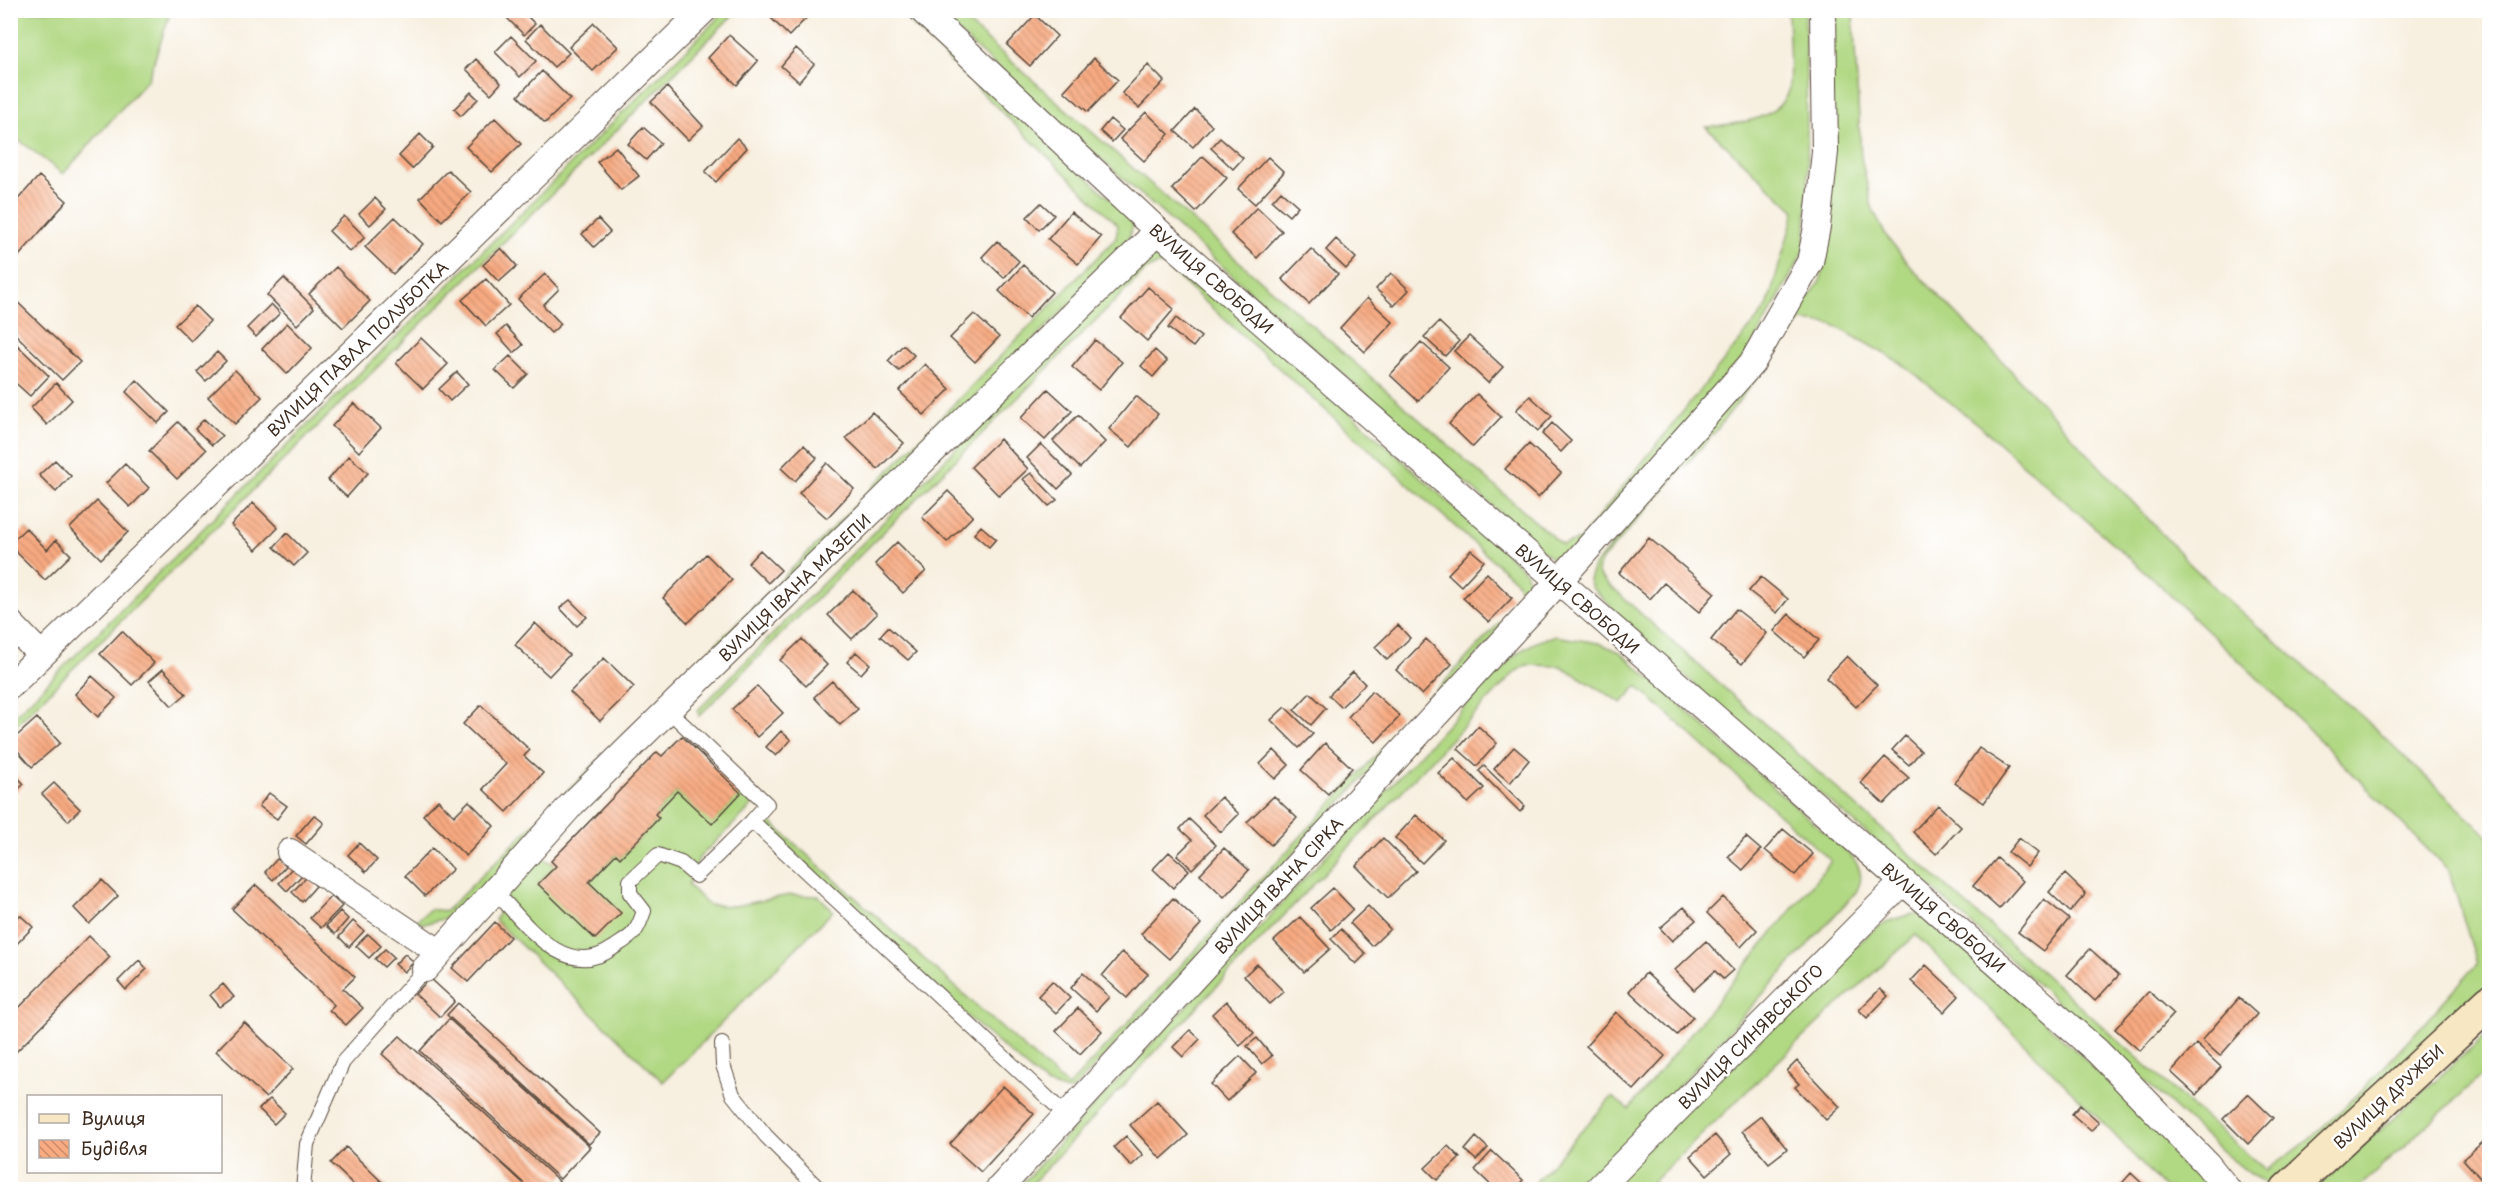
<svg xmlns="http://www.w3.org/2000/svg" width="2500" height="1200" font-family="'Playpen Sans',sans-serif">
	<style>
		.grass { fill: #b1d883; stroke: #768150; stroke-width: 1.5; fill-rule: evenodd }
		.building { fill: url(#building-back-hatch) }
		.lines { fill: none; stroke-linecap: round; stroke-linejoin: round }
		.lane-casing { stroke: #57483b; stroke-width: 16 }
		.street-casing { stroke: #57483b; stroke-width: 28 }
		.secondary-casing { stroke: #57483b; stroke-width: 36 }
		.lane { stroke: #fff; stroke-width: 14 }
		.street { stroke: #fff; stroke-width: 26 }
		.secondary { stroke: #f7e8c3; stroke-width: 33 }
		.labels { text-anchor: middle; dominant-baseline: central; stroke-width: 5; stroke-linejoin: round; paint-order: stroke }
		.street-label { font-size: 16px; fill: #3b2a1e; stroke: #fff }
	</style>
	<defs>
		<pattern id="building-back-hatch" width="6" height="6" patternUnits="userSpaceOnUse" patternTransform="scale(1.5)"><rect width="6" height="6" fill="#f8aa81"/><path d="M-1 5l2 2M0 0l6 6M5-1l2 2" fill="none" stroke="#ca8b69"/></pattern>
	</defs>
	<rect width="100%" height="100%" fill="#fff"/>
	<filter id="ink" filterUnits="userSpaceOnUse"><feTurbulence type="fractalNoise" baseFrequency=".0167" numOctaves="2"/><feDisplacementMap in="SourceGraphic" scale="12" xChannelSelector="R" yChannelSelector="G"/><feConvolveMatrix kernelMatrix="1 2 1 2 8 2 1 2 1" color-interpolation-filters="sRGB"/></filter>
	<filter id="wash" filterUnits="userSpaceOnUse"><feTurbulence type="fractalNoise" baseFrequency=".008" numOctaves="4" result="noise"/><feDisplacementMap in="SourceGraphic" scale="24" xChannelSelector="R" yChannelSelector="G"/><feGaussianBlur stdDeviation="1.35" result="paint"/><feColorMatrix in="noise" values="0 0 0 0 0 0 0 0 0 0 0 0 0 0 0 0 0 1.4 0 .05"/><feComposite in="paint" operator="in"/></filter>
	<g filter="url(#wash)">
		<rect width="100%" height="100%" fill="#f7efdf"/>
		<!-- grass -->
		<path class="grass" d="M 726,10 L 737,11 L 11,730 L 11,719 Z
			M 10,11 L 171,11 L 148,79 L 63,174 L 11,134 Z
			M 898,11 L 908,11 L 1130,217 L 1133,226 L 1124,250 L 454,916 L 424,924 L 416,921 L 430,909 L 446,911 L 824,537 L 1116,238 L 1118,225 Z
			M 934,11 L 954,11 L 1562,545 L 1580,540 L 1767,307 L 1795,211 L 1706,127 C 1733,124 1778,122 1788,91 C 1792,80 1788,26 1788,11 L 1805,11 L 1808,181 L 1805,249 L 1749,352 L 1574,554 L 1561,558 L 1551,558 Z
			M 1828,11 L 1853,11 L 1861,157 L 1872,207 L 1885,234 L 1910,266 L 2004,363 L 2189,563 L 2231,603 L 2364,718 L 2489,837 L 2489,997 L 2277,1179 L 2266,1183 L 2253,1176 L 2224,1153 L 1935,891 L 1723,711 L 1626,621 L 1592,588 L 1589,580 L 1594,566 L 1771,354 L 1820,281 L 1825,264 L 1831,204 ZM 1801,321 L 1832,324 L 1901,363 L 1982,428 L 2153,579 L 2270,690 L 2449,871 L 2477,964 C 2414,1033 2345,1120 2266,1170 L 2196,1110 L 1599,576 L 1597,570 L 1602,560 L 1714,433 Z
			M 1157,253 L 1171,258 L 1195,273 L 1525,571 L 1531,587 L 1528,601 L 1073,1090 L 1067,1091 L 1046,1084 L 969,1018 L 768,827 L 768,820 L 1068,1087 L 1514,607 L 1520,594 L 1518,583 L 1164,265 L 1156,265 L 1145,271 L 699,716 L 698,710 L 1145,257 Z
			M 1554,636 L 1599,643 L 1620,652 L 1848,853 C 1860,864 1865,877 1856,892 L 1632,1137 L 1577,1189 L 1529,1189 L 1612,1097 L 1629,1109 L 1831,861 L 1637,686 L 1622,703 L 1561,666 L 1526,665 L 1515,672 L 1198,1006 L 1027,1189 L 1016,1190 L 1499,669 C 1517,653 1530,642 1554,636 Z
			M 677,791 L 712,823 L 741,793 L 754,804 L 699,858 L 688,885 L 708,905 L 735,906 L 790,895 L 819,896 L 833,911 L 663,1082 L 495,920 L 512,884 L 540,856 L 556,866 L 538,884 L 620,913 L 589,882 L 616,854 L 620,858 L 658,819 L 655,814 Z
			M 1911,914 L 1919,914 L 1930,918 C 2028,1006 2125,1092 2213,1189 L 2165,1189 L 2107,1127 L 1916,935 L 1817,1024 L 1645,1189 L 1603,1190 L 1871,932 L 1886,922 Z
			M 2489,1032 L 2489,1069 L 2357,1189 L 2315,1189 Z"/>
		<g id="blocks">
			<!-- building -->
			<path class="building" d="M 499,10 L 521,10 L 535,24 L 524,35 Z
				M 763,10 L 811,10 L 812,12 L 789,36 Z
				M 1035,15 L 1057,36 L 1030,66 L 1007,45 Z
				M 594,23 L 618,47 L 593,71 L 569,47 Z
				M 540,24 L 569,53 L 554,67 L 526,39 Z
				M 729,35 L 758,61 L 737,85 L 708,58 Z
				M 511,36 L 536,61 L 520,77 L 495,52 Z
				M 796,48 L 814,64 L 799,82 L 781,66 Z
				M 1094,58 L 1118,80 L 1088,112 L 1064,91 Z
				M 476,59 L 501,83 L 491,94 L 466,69 Z
				M 1148,65 L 1164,81 L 1139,108 L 1122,93 Z
				M 542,71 L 570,99 L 545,123 L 518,96 Z
				M 667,87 L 703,126 L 688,140 L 651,102 Z
				M 471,92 L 478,99 L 461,116 L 454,109 Z
				M 1195,109 L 1212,126 L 1193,147 L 1175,131 Z
				M 1146,112 L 1169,134 L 1144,161 L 1120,139 Z
				M 495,118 L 521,144 L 492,172 L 466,147 Z
				M 1110,119 L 1123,130 L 1112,142 L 1100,131 Z
				M 643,127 L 661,143 L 646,160 L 628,144 Z
				M 420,134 L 433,147 L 412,169 L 399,156 Z
				M 737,138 L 747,148 L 716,182 L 705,172 Z
				M 1220,138 L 1243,158 L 1233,169 L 1211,148 Z
				M 616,147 L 639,176 L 621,190 L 597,162 Z
				M 1203,156 L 1227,178 L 1196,212 L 1172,189 Z
				M 1268,157 L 1284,172 L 1255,204 L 1238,189 Z
				M 448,170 L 471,192 L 442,221 L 420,198 Z
				M 39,176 L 67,201 L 18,257 L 10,250 L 10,208 Z
				M 1281,191 L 1298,206 L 1289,216 L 1272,201 Z
				M 375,198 L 386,209 L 370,225 L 359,214 Z
				M 1041,203 L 1054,215 L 1039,230 L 1027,217 Z
				M 1257,207 L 1282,231 L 1257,258 L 1231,234 Z
				M 1071,212 L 1101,237 L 1078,264 L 1048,239 Z
				M 344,216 L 365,237 L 350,252 L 329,231 Z
				M 395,217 L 423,244 L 393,274 L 365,247 Z
				M 598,219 L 610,232 L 594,247 L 582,234 Z
				M 1336,239 L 1356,258 L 1346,269 L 1326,250 Z
				M 997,241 L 1019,261 L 1004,278 L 982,257 Z
				M 501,248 L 517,266 L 499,282 L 483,265 Z
				M 1311,249 L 1338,274 L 1309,304 L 1282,279 Z
				M 1023,265 L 1052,292 L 1028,318 L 999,291 Z
				M 336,267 L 370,301 L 343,328 L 309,294 Z
				M 1391,273 L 1409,290 L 1394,306 L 1376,289 Z
				M 545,274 L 559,289 L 543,305 L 561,324 L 551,333 L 518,299 Z
				M 284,278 L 314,308 L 297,325 L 267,295 Z
				M 486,279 L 509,305 L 486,326 L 462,300 Z
				M 1148,287 L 1174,309 L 1147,341 L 1121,318 Z
				M 10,295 L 80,362 L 62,380 L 10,329 Z
				M 1367,298 L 1393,322 L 1365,352 L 1340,328 Z
				M 271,304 L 280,313 L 256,337 L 247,328 Z
				M 195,306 L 210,321 L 191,341 L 175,325 Z
				M 974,314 L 999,337 L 975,362 L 950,338 Z
				M 1176,318 L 1201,337 L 1193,347 L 1168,328 Z
				M 1439,322 L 1459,341 L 1445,356 L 1424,337 Z
				M 287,323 L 312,348 L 287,374 L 262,349 Z
				M 506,326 L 523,345 L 514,353 L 497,334 Z
				M 1469,336 L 1503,367 L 1488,383 L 1454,351 Z
				M 10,338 L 49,376 L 30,396 L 10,378 Z
				M 421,338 L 448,364 L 423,389 L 396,363 Z
				M 1095,340 L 1122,362 L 1099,390 L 1072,367 Z
				M 1421,342 L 1449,367 L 1418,401 L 1390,375 Z
				M 903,345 L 914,355 L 899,371 L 888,361 Z
				M 1155,350 L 1167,361 L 1153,377 L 1141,366 Z
				M 217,352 L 226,361 L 206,381 L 197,372 Z
				M 510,356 L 528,374 L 514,388 L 495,370 Z
				M 925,364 L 950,389 L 924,415 L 899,391 Z
				M 235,370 L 262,397 L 235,424 L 208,397 Z
				M 457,372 L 468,384 L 450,401 L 439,389 Z
				M 137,380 L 169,412 L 158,423 L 126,392 Z
				M 56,383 L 72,400 L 47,425 L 31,408 Z
				M 1048,389 L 1072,411 L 1045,440 L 1021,418 Z
				M 1477,394 L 1501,417 L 1473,447 L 1449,424 Z
				M 1136,396 L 1158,414 L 1131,447 L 1109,429 Z
				M 1530,396 L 1552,416 L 1538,431 L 1516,410 Z
				M 354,403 L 381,428 L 359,452 L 332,426 Z
				M 872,412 L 904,443 L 878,469 L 846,438 Z
				M 1078,415 L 1105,442 L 1080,468 L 1053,441 Z
				M 204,419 L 222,436 L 212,445 L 195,429 Z
				M 178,422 L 206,450 L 177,479 L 149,451 Z
				M 1552,423 L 1571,441 L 1561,452 L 1542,434 Z
				M 1000,439 L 1028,469 L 999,496 L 971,467 Z
				M 1041,444 L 1072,475 L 1058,489 L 1027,458 Z
				M 1529,444 L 1561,473 L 1538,498 L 1505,469 Z
				M 804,445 L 817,458 L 795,481 L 781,468 Z
				M 349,456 L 368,473 L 347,497 L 328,480 Z
				M 55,460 L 71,476 L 56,492 L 39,475 Z
				M 827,463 L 854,489 L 827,518 L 799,493 Z
				M 125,464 L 149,488 L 130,507 L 106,483 Z
				M 1031,473 L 1057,500 L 1049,506 L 1023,479 Z
				M 948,491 L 973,516 L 947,542 L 922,517 Z
				M 97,501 L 128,532 L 101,559 L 70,528 Z
				M 253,503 L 278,528 L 256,550 L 231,525 Z
				M 981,526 L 996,539 L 989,547 L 974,534 Z
				M 26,528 L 47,550 L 56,540 L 71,555 L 45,580 L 10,546 L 10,543 Z
				M 287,533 L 307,553 L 294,566 L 274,547 Z
				M 1649,538 L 1715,593 L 1699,612 L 1664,583 L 1650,599 L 1619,573 Z
				M 897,542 L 926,571 L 903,593 L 875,564 Z
				M 760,550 L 781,570 L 768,583 L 748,563 Z
				M 1471,550 L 1484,561 L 1461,586 L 1448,574 Z
				M 706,554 L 732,580 L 688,623 L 663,598 Z
				M 1487,573 L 1512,598 L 1489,622 L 1463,598 Z
				M 1761,577 L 1788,599 L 1777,613 L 1749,591 Z
				M 853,590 L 877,614 L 852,639 L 828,615 Z
				M 570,600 L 587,617 L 577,626 L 560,608 Z
				M 1736,609 L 1767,633 L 1742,664 L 1711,640 Z
				M 1789,614 L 1819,640 L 1804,657 L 1774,631 Z
				M 535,623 L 569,655 L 549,676 L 515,645 Z
				M 1398,625 L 1410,638 L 1387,660 L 1375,647 Z
				M 888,627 L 916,652 L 908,660 L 880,636 Z
				M 122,631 L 154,663 L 132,685 L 100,654 Z
				M 802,639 L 827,665 L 806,686 L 780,660 Z
				M 1426,639 L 1452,664 L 1422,695 L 1396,670 Z
				M 856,652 L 870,664 L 861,674 L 847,662 Z
				M 1847,656 L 1877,685 L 1856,707 L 1826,678 Z
				M 604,658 L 634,687 L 600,721 L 570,692 Z
				M 163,669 L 186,694 L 172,706 L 149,681 Z
				M 1353,672 L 1365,684 L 1341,707 L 1329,695 Z
				M 92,676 L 116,698 L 98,717 L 75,694 Z
				M 832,681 L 858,709 L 840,725 L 814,697 Z
				M 757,686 L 783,713 L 757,737 L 732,709 Z
				M 1372,691 L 1400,716 L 1376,742 L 1348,717 Z
				M 1310,693 L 1326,708 L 1311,725 L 1294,710 Z
				M 481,705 L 530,750 L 524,756 L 543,773 L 507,812 L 483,789 L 506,764 L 463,724 Z
				M 1285,707 L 1313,734 L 1299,748 L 1271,720 Z
				M 37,718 L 60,743 L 32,767 L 10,742 Z
				M 1478,726 L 1497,743 L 1477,766 L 1458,749 Z
				M 781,731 L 791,740 L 776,756 L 766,747 Z
				M 682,736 L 741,793 L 712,824 L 677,791 L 655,814 L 659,818 L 620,858 L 616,854 L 589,882 L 621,913 L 595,939 L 538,884 L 556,866 L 551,861 L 657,752 L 662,756 Z
				M 1905,736 L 1921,751 L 1909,765 L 1892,750 Z
				M 1325,743 L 1352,768 L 1328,794 L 1301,770 Z
				M 1514,747 L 1529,760 L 1510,783 L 1494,769 Z
				M 1979,748 L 2009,768 L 1984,803 L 1955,783 Z
				M 1274,750 L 1289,765 L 1275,779 L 1260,764 Z
				M 1885,757 L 1909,778 L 1884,804 L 1861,783 Z
				M 1454,758 L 1484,788 L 1468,803 L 1438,773 Z
				M 1484,766 L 1525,806 L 1520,812 L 1479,771 Z
				M 10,769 L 24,784 L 10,797 Z
				M 54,783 L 80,809 L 68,821 L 42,794 Z
				M 269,793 L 287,806 L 277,819 L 259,806 Z
				M 1274,796 L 1297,818 L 1271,845 L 1247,822 Z
				M 1221,797 L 1239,814 L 1221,832 L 1203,815 Z
				M 438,800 L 454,816 L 469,801 L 494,826 L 466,856 L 423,815 Z
				M 1938,805 L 1961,827 L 1936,854 L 1913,832 Z
				M 314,815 L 324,823 L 306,844 L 296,836 Z
				M 1416,815 L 1444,840 L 1422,863 L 1395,838 Z
				M 1189,819 L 1216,845 L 1192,869 L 1177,855 L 1192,840 L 1180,829 Z
				M 1783,829 L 1813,854 L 1795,875 L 1765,850 Z
				M 1746,837 L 1761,850 L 1743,870 L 1728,857 Z
				M 1383,838 L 1416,871 L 1388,898 L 1356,866 Z
				M 2019,838 L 2038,853 L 2027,867 L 2008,852 Z
				M 359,843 L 377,860 L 366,872 L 348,855 Z
				M 432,848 L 453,869 L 425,896 L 405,876 Z
				M 1224,848 L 1249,870 L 1224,897 L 1200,874 Z
				M 1169,852 L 1189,870 L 1173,888 L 1153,869 Z
				M 1997,858 L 2023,881 L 1999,909 L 1973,886 Z
				M 277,859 L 286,866 L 273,880 L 265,872 Z
				M 293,867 L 302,875 L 287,891 L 279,883 Z
				M 2065,874 L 2086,894 L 2070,912 L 2049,892 Z
				M 307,877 L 316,886 L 302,902 L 292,892 Z
				M 102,880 L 118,896 L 89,924 L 74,908 Z
				M 256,885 L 355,977 L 343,989 L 363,1008 L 346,1025 L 329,1010 L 334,1005 L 232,909 Z
				M 1333,888 L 1353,909 L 1331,930 L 1311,908 Z
				M 331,896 L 342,906 L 321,928 L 310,918 Z
				M 1723,897 L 1757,930 L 1741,947 L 1707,913 Z
				M 1173,898 L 1201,924 L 1169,959 L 1141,934 Z
				M 2044,899 L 2069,919 L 2043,951 L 2018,932 Z
				M 1368,906 L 1390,929 L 1372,946 L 1350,923 Z
				M 1684,907 L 1696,920 L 1672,941 L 1660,928 Z
				M 340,911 L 348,919 L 335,934 L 326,926 Z
				M 20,915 L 33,927 L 10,951 L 10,925 Z
				M 1300,917 L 1330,949 L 1304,972 L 1274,941 Z
				M 353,921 L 364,931 L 349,947 L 339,937 Z
				M 495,922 L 510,937 L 468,982 L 452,968 Z
				M 1341,929 L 1366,954 L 1356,964 L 1331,939 Z
				M 368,934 L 381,946 L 369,958 L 356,946 Z
				M 89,936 L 110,957 L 10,1058 L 10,1017 Z
				M 1706,941 L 1733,970 L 1723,979 L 1715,971 L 1694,990 L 1675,970 Z
				M 385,949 L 394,957 L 384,967 L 375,959 Z
				M 2090,949 L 2119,975 L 2095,1001 L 2067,975 Z
				M 1122,952 L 1148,974 L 1127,998 L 1102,976 Z
				M 405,954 L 414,962 L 404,972 L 395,964 Z
				M 139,960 L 147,969 L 126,990 L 118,981 Z
				M 1257,964 L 1284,992 L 1270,1004 L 1244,976 Z
				M 1926,965 L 1959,996 L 1944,1012 L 1911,981 Z
				M 1083,973 L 1109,997 L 1096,1011 L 1071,988 Z
				M 1646,973 L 1693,1017 L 1677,1035 L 1629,991 Z
				M 430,978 L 455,1001 L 440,1017 L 415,994 Z
				M 1052,981 L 1070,998 L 1056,1013 L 1038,996 Z
				M 223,984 L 234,997 L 220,1007 L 210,995 Z
				M 1880,989 L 1888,996 L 1867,1018 L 1859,1010 Z
				M 2149,991 L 2174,1014 L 2140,1051 L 2115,1029 Z
				M 2239,998 L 2257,1014 L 2220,1056 L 2202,1040 Z
				M 1226,1001 L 1254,1033 L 1240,1046 L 1212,1014 Z
				M 458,1003 L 600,1133 L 589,1144 L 447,1015 Z
				M 1078,1008 L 1102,1031 L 1080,1054 L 1056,1031 Z
				M 1616,1012 L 1665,1056 L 1634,1090 L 1586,1046 Z
				M 449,1019 L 590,1147 L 560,1179 L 420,1051 Z
				M 244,1022 L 293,1069 L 266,1098 L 216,1051 Z
				M 1190,1030 L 1200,1039 L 1183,1057 L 1173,1047 Z
				M 400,1036 L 559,1181 L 551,1190 L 531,1190 L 382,1054 Z
				M 1257,1038 L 1272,1056 L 1262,1064 L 1247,1046 Z
				M 2196,1044 L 2221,1067 L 2196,1095 L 2171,1072 Z
				M 1240,1056 L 1256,1073 L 1227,1101 L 1211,1084 Z
				M 1797,1061 L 1840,1107 L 1826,1120 L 1795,1087 L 1799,1084 L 1787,1071 Z
				M 1003,1086 L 1034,1114 L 981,1172 L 950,1144 Z
				M 2248,1094 L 2273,1118 L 2248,1144 L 2223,1119 Z
				M 270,1099 L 285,1113 L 274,1124 L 259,1109 Z
				M 1157,1101 L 1188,1135 L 1161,1159 L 1130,1125 Z
				M 2080,1105 L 2099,1122 L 2091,1131 L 2072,1114 Z
				M 1761,1116 L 1787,1149 L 1769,1163 L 1742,1131 Z
				M 1715,1135 L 1731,1154 L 1707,1175 L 1690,1156 Z
				M 1126,1136 L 1143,1155 L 1131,1166 L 1114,1147 Z
				M 2490,1136 L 2490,1186 L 2488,1187 L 2463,1159 Z
				M 1476,1137 L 1488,1148 L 1476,1160 L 1465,1150 Z
				M 1448,1146 L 1460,1158 L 1437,1180 L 1425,1168 Z
				M 346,1147 L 390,1190 L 359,1190 L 331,1163 Z
				M 1492,1151 L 1523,1180 L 1514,1190 L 1496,1190 L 1475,1170 Z
				M 2131,1173 L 2149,1190 L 2116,1190 Z"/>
		</g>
	</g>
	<g filter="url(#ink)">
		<use href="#blocks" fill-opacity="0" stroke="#57483b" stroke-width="1.5"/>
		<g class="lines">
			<!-- lane casing -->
			<g class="lane-casing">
				<path id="lane" d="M 668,710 L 767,804 L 752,821 L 1066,1115
					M 495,891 C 525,923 565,982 613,948 C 633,935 636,935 644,911 L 630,893 L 630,881 L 658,855 L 681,863 L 696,876 L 752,821
					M 722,1044 L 723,1065 L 733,1095 L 766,1136 L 820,1190
					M 303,1190 L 307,1144 L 343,1062 L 425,969"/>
			</g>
			<!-- street casing -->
			<g class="street-casing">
				<path id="street" d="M 922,10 L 1158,231 L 2097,1051 L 2207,1164 L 2228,1190
					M 10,623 L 41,655
					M 10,686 L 704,10
					M 290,852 L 439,952
					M 425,969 L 572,804 L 1158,231
					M 998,1190 L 1559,581 L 1752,363 L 1810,262 L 1817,227 L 1825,152 L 1823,10
					M 1597,1190 L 1903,882"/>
			</g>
			<!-- secondary casing -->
			<g class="secondary-casing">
				<path id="secondary" d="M 2287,1190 L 2490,1002"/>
			</g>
			<!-- lane -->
			<use href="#lane" class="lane"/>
			<!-- street -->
			<use href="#street" class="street"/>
			<!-- secondary -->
			<use href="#secondary" class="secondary"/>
		</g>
	</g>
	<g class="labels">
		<!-- street labels -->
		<g class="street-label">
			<text transform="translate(1212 278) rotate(41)">ВУЛИЦЯ СВОБОДИ</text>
			<text transform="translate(357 348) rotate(-44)">ВУЛИЦЯ ПАВЛА ПОЛУБОТКА</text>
			<text transform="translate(794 587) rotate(-44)">ВУЛИЦЯ ІВАНА МАЗЕПИ</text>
			<text transform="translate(1578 598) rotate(41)">ВУЛИЦЯ СВОБОДИ</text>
			<text transform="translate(1278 885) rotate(-47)">ВУЛИЦЯ ІВАНА СІРКА</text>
			<text transform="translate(1944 917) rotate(41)">ВУЛИЦЯ СВОБОДИ</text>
			<text transform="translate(1750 1036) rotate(-45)">ВУЛИЦЯ СИНЯВСЬКОГО</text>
			<text transform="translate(2388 1096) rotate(-43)">ВУЛИЦЯ ДРУЖБИ</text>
		</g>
	</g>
	<!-- margin -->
	<rect width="2500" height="1200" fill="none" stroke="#fff" stroke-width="36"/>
	<!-- legend -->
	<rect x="27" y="1095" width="195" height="78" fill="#ffffff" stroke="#b1aaa5" stroke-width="1.5"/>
	<rect x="39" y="1114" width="30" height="9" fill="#f7e8c3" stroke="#b1aaa5" stroke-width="1.5"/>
	<text x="81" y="1125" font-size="18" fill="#3b2a1e">Вулиця</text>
	<rect x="39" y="1140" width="30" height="18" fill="url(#building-back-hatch)" stroke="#b1aaa5" stroke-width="1.5"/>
	<text x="81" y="1155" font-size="18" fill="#3b2a1e">Будівля</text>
</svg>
